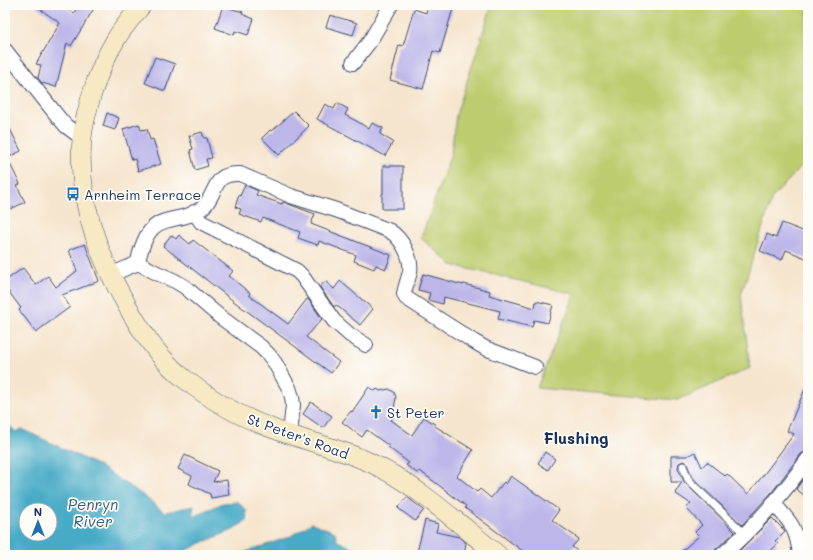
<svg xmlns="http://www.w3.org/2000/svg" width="813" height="560" font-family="Mali,sans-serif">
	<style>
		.green { fill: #bdcc6e; stroke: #6c7e66 }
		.water { fill: #47aac6; stroke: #316c92; fill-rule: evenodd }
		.building { fill: #bcb6e9 }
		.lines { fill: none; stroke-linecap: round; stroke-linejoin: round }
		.lane-casing { stroke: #3c4a6f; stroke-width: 8 }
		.street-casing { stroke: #3c4a6f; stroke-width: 16 }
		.secondary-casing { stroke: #3c4a6f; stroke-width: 20 }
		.lane { stroke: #fff; stroke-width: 7 }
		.street { stroke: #fff; stroke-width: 14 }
		.secondary { stroke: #f6e9c3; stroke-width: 19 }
		.labels { text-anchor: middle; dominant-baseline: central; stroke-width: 3.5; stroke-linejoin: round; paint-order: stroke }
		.poi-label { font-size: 14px; fill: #1b2f5e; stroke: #fdfcf7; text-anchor: start }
		.street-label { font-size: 14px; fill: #1b2f5e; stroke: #fdfcf7 }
		.water-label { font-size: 15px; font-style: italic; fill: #2d6088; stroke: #fdfcf7 }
		.quarter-label { font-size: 16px; font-weight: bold; fill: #1b2f5e; stroke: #fdfcf7 }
	</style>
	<rect width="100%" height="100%" fill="#fdfcf7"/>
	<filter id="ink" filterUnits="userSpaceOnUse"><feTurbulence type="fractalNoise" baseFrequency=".025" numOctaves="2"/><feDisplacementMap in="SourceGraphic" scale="8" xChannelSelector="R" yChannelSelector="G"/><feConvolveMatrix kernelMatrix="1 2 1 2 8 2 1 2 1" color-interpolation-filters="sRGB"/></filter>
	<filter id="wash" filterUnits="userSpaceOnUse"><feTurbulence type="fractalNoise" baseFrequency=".012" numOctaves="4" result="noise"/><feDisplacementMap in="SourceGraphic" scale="16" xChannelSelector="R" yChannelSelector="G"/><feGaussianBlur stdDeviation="0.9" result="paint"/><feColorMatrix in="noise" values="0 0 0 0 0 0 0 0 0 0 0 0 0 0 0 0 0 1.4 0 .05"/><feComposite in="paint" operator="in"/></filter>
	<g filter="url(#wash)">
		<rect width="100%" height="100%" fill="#f6e5ce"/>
		<!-- green -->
		<path class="green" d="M 492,5 L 808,5 L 808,159 L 772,198 L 741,295 L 750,368 L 678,400 L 537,388 L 575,294 L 452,265 L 421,238 L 451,154 L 456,115 Z"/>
		<!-- water -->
		<path class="water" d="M 5,422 L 16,432 L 22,429 L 99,466 L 144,496 L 164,512 C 175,511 184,507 194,506 L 192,517 L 223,503 L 238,502 L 246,510 L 247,520 L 233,530 L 201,543 L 177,555 L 5,555 ZM 26,510 L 50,510 L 50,534 L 26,534 Z
			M 312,523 L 335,532 L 337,541 L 370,555 L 237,555 L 289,537 Z"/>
		<g id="blocks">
			<!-- building -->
			<path class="building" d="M 34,5 L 60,5 L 74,13 L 78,5 L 96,5 L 71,46 L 67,43 L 56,87 L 42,83 L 38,78 L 41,65 L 36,64 L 60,23 Z
				M 428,5 L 454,5 L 440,53 L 433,51 L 423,89 L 390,80 L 399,45 L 403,46 L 414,9 L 426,13 Z
				M 223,6 L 243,12 L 242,14 L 254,19 L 248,35 L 235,31 L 234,35 L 215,28 Z
				M 330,15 L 357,23 L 353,35 L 326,27 Z
				M 155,57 L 175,64 L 165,91 L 145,83 Z
				M 337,103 L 348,109 L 345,115 L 358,122 L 369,129 L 372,123 L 383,128 L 380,134 L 393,142 L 385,156 L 317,119 L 325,104 L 334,109 Z
				M 294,111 L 309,126 L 279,155 L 262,138 L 270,130 L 272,131 Z
				M 107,113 L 119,118 L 115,130 L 103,126 Z
				M 5,119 L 21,151 L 7,158 L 20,184 L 17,186 L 25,202 L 11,209 L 5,197 Z
				M 139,124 L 141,130 L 147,129 L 150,140 L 153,139 L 161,164 L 138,171 L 135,159 L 132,160 L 123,129 Z
				M 202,132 L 204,138 L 207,138 L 212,158 L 206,159 L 208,166 L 195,170 L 190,150 L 193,149 L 189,136 Z
				M 383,166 L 403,166 L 403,209 L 382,209 L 382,194 L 383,194 Z
				M 245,185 L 258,191 L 256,195 L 282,204 L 283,202 L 315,214 L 311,224 L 391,255 L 386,269 L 376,265 L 374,269 L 354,261 L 356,255 L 319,241 L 318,245 L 298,238 L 300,232 L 263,218 L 261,222 L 239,214 L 241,209 L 235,207 L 239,195 L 240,196 Z
				M 782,223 L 808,233 L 808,259 L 786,250 L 782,260 L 760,251 L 767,234 L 776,238 Z
				M 171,235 L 176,239 L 179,235 L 190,244 L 193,240 L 233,271 L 229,276 L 250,293 L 249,295 L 288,324 L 307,299 L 309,300 L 322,319 L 306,337 L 339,362 L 331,373 L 236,303 L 163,246 Z
				M 85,244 L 99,281 L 62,295 L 70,307 L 36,332 L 19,310 L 21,308 L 5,287 L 5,281 L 23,268 L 36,285 L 48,276 L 56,287 L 77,271 L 69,250 Z
				M 423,274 L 463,285 L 464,284 L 490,291 L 489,295 L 535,308 L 536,301 L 553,305 L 548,323 L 534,320 L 532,327 L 498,319 L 500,311 L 444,297 L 443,304 L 428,300 L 430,293 L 418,290 Z
				M 325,281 L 334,289 L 340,281 L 373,309 L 360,325 L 336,305 L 334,307 L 320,287 Z
				M 808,382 L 808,451 L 801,454 L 772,492 L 742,525 L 697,482 L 692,476 L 686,462 L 683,461 L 679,463 L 678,468 L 684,482 L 735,532 L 716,549 L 714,555 L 677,555 L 699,536 L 695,532 L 702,525 L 686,508 L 691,504 L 675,493 L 682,482 L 671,482 L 671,456 L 687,456 L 695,452 L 702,467 L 707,462 L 725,476 L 727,474 L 748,494 L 765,473 L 794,434 L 787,431 Z
				M 369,387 L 375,391 L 377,389 L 380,391 L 389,389 L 394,392 L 396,397 L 394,409 L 398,412 L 391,420 L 412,435 L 424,417 L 436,425 L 435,426 L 473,450 L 457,476 L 477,492 L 480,489 L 491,498 L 504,482 L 506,484 L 511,476 L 559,510 L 552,520 L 579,539 L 572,547 L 583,555 L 528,555 L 465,508 L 466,506 L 420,471 L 417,473 L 406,465 L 409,463 L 388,447 L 389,446 L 367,430 L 362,437 L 342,422 L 351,411 L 352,412 Z
				M 311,402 L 332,416 L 323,428 L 303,414 Z
				M 545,452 L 555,459 L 548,470 L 538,463 Z
				M 185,455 L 218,471 L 213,482 L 227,480 L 229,495 L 211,498 L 210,494 L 189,484 L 192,476 L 178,469 Z
				M 808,473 L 808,498 L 796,489 Z
				M 407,497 L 424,510 L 415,521 L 398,508 Z
				M 772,518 L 785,531 L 775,541 L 778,544 L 766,555 L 735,555 Z
				M 425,520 L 438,524 L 436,532 L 459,537 L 466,543 L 464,555 L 429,555 L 417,552 Z"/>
		</g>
	</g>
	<g filter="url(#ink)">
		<use href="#blocks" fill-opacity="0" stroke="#3c4a6f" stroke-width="1"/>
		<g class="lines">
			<!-- lane casing -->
			<g class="lane-casing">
				<path id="lane" d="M 683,466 L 688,479 L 693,485 L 746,535"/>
			</g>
			<!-- street casing -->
			<g class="street-casing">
				<path id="street" d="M 5,50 L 59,118 L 66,126 L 82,138
					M 353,63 L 370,41 L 391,5
					M 194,212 L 201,222 L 297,271 L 302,276 L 334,321 L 350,335 L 366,345
					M 138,263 C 139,255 141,249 144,242 C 156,211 181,225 202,208 C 218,195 211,172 240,174 L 291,196 L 336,210 L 390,231 C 402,239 412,257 410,272 C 408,280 405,287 404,294 L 406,298 L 473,341 L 485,348 L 535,367
					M 110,275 L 138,263 L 157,273 L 175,281 L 185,287 L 219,316 L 261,347 L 269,355 L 275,363 L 289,388 L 292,397 L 293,405 L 290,434
					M 773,503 C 791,522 797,529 800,555
					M 722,555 C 755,527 783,494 808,459"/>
			</g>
			<!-- secondary casing -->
			<g class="secondary-casing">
				<path id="secondary" d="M 142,5 C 133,16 123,27 116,39 C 105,57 97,77 91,97 C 87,111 83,125 82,139 C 77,196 96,251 124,300 C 139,328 160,361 186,380 C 211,400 241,417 271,428 C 304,441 339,448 371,463 C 416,484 459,524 498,555"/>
			</g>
			<!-- lane -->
			<use href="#lane" class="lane"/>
			<!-- street -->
			<use href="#street" class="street"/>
			<!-- secondary -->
			<use href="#secondary" class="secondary"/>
		</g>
	</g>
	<!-- icons -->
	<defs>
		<g id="bus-bare" transform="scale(1.08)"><path d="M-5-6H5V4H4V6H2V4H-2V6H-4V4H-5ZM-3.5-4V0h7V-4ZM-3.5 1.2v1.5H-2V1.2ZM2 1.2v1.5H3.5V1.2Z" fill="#1f6fb2" stroke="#fdfcf7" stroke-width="2.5" paint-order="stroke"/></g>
		<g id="church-bare" transform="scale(1.08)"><path d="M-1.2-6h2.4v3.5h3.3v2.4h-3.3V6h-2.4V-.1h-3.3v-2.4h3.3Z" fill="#1f6fb2" stroke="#fdfcf7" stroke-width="2.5" paint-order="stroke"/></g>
	</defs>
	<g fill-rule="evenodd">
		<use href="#bus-bare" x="73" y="194"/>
		<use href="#church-bare" x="376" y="412"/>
	</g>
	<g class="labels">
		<!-- poi labels -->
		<g class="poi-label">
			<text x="84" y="194">Arnheim Terrace</text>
			<text x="387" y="412">St Peter</text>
		</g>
		<!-- street labels -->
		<g class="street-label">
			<text transform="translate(298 436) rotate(20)">St Peter's Road</text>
		</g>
		<!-- water labels -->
		<g class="water-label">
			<text x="93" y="504">Penryn<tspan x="93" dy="17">River</tspan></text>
		</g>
		<!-- quarter labels -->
		<g class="quarter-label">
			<text x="576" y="437">Flushing</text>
		</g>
	</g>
	<!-- margin -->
	<rect width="813" height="560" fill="none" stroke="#fdfcf7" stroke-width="20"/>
	<!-- north arrow -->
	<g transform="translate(38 522)"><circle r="19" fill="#fdfcf7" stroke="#a3aaba"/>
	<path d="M0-3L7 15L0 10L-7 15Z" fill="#1f6fb2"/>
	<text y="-6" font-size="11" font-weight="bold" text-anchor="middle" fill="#1b2f5e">N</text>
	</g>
</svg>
